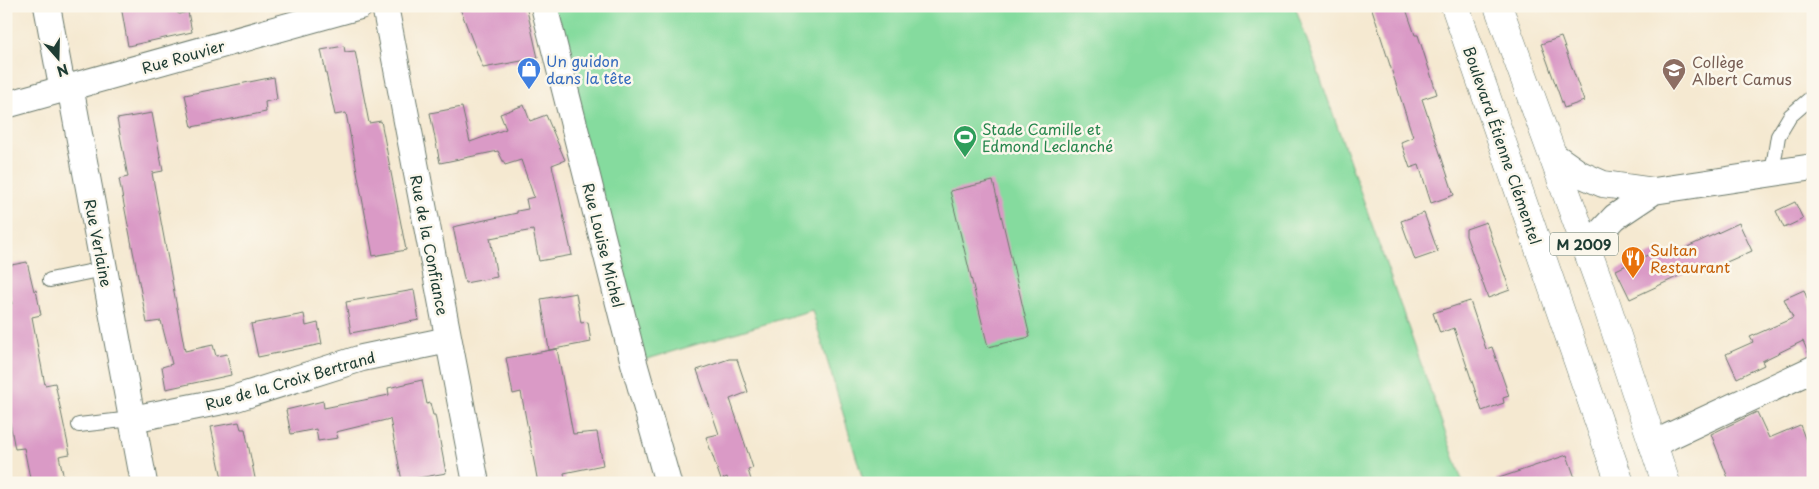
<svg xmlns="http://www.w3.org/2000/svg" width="1819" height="489" font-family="'Playpen Sans',sans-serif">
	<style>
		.green { fill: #85db9e; stroke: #528c69 }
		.building { fill: #da9ac6 }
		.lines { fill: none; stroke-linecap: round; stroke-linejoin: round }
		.lane-casing { stroke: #6a796b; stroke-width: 16 }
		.street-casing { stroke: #6a796b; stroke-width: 28 }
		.primary-casing { stroke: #6a796b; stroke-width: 29 }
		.lane { stroke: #fff; stroke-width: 14 }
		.street { stroke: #fff; stroke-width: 26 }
		.primary { stroke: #fff; stroke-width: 28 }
		.labels { text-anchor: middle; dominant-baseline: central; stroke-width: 5; stroke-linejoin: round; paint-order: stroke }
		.shield { fill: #fbf7ec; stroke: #61756b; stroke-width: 1 }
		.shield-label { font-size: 14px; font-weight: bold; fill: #1f3d34 }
		.street-label { font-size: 15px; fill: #1f3d34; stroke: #fbf7ec }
		.shop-label { font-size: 15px; fill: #366cbe; stroke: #fbf7ec; text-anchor: start }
		.education-label { font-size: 15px; fill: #785e54; stroke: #fbf7ec; text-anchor: start }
		.leisure-label { font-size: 15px; fill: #27864d; stroke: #fbf7ec; text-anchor: start }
		.food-label { font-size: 15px; fill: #c56008; stroke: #fbf7ec; text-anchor: start }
	</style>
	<rect width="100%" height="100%" fill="#fbf7ec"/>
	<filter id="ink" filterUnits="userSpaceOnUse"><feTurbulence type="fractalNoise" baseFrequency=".02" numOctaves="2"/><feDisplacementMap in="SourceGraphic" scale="10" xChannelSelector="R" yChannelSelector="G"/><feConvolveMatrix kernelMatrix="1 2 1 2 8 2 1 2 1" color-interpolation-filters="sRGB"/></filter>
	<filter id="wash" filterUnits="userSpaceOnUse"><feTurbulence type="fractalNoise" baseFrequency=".0096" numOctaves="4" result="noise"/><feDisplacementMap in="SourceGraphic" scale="20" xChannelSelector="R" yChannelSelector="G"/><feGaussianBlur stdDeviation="1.12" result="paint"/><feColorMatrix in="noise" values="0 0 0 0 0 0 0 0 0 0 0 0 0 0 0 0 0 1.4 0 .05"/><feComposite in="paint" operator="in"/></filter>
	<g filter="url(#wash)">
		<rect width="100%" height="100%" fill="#f5e9d1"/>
		<!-- green -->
		<path class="green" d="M 544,6 L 1295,6 L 1463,483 L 864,483 L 812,310 L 634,363 Z"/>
		<g id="blocks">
			<!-- building -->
			<path class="building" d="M 121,6 L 168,6 L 179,14 L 188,12 L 192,32 L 128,46 Z
				M 459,6 L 526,6 L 538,58 L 483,68 Z
				M 1371,6 L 1405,6 L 1415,35 L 1418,35 L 1437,94 L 1422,99 L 1454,195 L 1431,203 L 1419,165 L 1410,168 L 1401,142 L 1413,137 Z
				M 1561,37 L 1584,101 L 1564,108 L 1541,44 Z
				M 344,46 L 345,52 L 355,51 L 369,123 L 381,121 L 406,250 L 373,256 L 346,113 L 335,115 L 321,50 Z
				M 274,77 L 277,99 L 265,102 L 266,112 L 192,127 L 185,95 Z
				M 524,105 L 530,121 L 546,115 L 565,160 L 552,165 L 572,255 L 539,261 L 533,230 L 490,238 L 497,277 L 465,283 L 453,227 L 517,213 L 517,211 L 528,209 L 526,199 L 534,197 L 521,160 L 505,165 L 498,151 L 440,163 L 430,113 L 462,107 L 470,142 L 506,129 L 500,114 Z
				M 152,113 L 163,171 L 152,173 L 185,351 L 213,345 L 216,356 L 227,354 L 231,375 L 166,389 L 162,367 L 172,364 L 161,321 L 147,323 L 119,179 L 128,177 L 117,119 Z
				M 993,181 L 1030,337 L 988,347 L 950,191 Z
				M 1795,202 L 1803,219 L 1784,228 L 1776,211 Z
				M 1424,213 L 1438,252 L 1415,260 L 1401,221 Z
				M 1486,222 L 1510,290 L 1488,298 L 1466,236 L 1466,229 Z
				M 1739,223 L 1752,251 L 1699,274 L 1696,268 L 1630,299 L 1616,270 L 1652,253 L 1670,255 Z
				M 27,262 L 34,291 L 36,290 L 41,315 L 32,317 L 45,385 L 55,383 L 70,454 L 59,456 L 65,483 L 31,483 L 24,448 L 15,449 L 6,402 L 6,305 L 12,304 L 6,276 L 6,266 Z
				M 414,290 L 419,320 L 351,333 L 346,302 Z
				M 1804,290 L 1811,309 L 1813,309 L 1813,354 L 1809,355 L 1803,341 L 1762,361 L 1764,365 L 1737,378 L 1726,354 L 1753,342 L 1750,337 L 1793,318 L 1784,299 Z
				M 576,293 L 581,323 L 588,322 L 591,342 L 549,350 L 541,299 Z
				M 1470,301 L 1486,349 L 1492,347 L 1509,396 L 1503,398 L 1504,403 L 1482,411 L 1454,328 L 1440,333 L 1433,313 Z
				M 304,314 L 306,326 L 318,323 L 322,344 L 258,357 L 251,324 Z
				M 557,349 L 573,434 L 597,432 L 603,465 L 564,473 L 566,483 L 538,483 L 521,392 L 513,394 L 506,358 Z
				M 729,359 L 737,359 L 748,392 L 730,399 L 753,468 L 748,470 L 752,483 L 729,483 L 727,477 L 721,480 L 706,437 L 719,434 L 697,370 Z
				M 422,380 L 427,404 L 430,403 L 433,415 L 435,415 L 446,473 L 402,481 L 390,419 L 336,432 L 338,438 L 318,441 L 316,429 L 291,434 L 286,410 L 323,401 L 324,408 L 389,395 L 388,388 Z
				M 1757,412 L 1769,438 L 1800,425 L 1806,441 L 1813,439 L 1813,478 L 1800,483 L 1730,483 L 1711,434 Z
				M 239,422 L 241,429 L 245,429 L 256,483 L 223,483 L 211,427 Z
				M 1567,455 L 1575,478 L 1563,483 L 1497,483 L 1496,479 Z"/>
		</g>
	</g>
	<g filter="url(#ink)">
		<use href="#blocks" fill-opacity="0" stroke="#6a796b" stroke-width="1"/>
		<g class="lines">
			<!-- lane casing -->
			<g class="lane-casing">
				<path id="lane" d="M 1772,173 L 1778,136 L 1790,116 L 1813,96
					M 50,280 L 103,269
					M 79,425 L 132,419"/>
			</g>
			<!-- street casing -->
			<g class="street-casing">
				<path id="street" d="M 47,6 L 60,76 L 72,97 L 144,483
					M 385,6 L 476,483
					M 544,6 L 634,363 L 668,483
					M 6,105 L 360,6
					M 1553,155 L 1580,174 L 1603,184 L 1654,191 L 1813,167
					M 1587,252 L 1601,232 L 1615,217 L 1654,191
					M 132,419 L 233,399 L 362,358 L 448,340
					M 1653,446 L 1670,436 L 1813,369"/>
			</g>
			<!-- primary casing -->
			<g class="primary-casing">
				<path id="primary" d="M 1455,6 L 1620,483
					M 1498,6 L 1600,285 L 1666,483"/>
			</g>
			<!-- lane -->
			<use href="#lane" class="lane"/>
			<!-- street -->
			<use href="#street" class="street"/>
			<!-- primary -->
			<use href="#primary" class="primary"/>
		</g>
	</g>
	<!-- icons -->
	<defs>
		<g id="shop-pin" transform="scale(1.25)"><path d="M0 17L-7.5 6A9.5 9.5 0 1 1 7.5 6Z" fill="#3f7fe0" stroke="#fbf7ec"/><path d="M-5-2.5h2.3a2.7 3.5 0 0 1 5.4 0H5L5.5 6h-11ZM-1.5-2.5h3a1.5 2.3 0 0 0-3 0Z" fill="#fff"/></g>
		<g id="school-pin" transform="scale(1.25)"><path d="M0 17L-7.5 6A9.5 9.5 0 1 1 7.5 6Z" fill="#8d6e63" stroke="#fbf7ec"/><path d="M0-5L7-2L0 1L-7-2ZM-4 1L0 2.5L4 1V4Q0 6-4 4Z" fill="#fff"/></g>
		<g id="stadium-pin" transform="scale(1.25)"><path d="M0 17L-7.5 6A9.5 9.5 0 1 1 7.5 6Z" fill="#2e9e5b" stroke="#fbf7ec"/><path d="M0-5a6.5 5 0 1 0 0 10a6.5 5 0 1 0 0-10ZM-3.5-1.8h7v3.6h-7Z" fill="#fff"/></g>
		<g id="restaurant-pin" transform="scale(1.25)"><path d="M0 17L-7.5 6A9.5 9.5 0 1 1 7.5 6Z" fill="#e8710a" stroke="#fbf7ec"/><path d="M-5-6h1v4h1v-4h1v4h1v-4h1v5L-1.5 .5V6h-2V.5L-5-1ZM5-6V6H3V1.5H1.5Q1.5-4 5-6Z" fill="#fff"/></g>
	</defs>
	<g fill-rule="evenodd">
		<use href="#shop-pin" x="529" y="69"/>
		<use href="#school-pin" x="1674" y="70"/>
		<use href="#stadium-pin" x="965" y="137"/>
		<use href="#restaurant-pin" x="1633" y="258"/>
	</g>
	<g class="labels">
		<!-- shield labels -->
		<rect class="shield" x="1550" y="232.5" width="68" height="23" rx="4"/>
		<g class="shield-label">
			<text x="1584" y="244">M 2009</text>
		</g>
		<!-- street labels -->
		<g class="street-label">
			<text transform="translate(183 56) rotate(-16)">Rue Rouvier</text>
			<text transform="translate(1503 145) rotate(71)">Boulevard Étienne Clémentel</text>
			<text transform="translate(99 243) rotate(79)">Rue Verlaine</text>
			<text transform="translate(430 245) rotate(79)">Rue de la Confiance</text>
			<text transform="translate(604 245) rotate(76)">Rue Louise Michel</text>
			<text transform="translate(290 380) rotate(-16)">Rue de la Croix Bertrand</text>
		</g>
		<!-- shop labels -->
		<g class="shop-label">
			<text x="546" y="60">Un guidon<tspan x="546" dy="17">dans la tête</tspan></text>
		</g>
		<!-- education labels -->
		<g class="education-label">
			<text x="1692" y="61">Collège<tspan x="1692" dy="17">Albert Camus</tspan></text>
		</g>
		<!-- leisure labels -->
		<g class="leisure-label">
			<text x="982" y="128">Stade Camille et<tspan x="982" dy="17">Edmond Leclanché</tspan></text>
		</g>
		<!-- food labels -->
		<g class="food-label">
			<text x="1650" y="249">Sultan<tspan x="1650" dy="17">Restaurant</tspan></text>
		</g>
	</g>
	<!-- margin -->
	<rect width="1819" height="489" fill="none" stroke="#fbf7ec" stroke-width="25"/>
	<!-- north arrow -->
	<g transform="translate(58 58) rotate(160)" stroke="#fbf7ec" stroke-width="4" paint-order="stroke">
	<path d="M0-4L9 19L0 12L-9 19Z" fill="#1f3d34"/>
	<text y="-8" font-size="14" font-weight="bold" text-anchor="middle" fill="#1f3d34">N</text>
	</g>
</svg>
